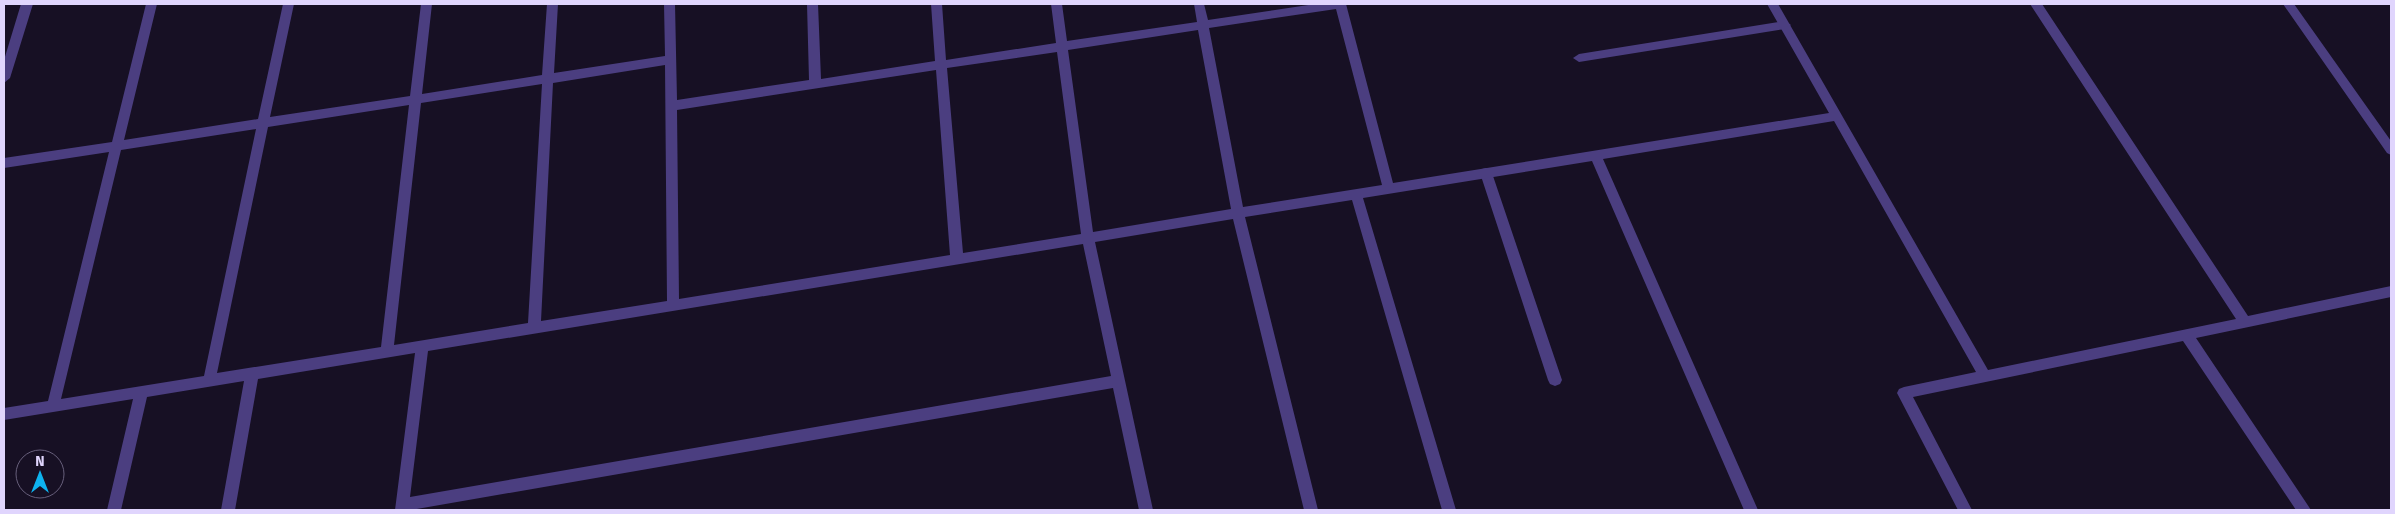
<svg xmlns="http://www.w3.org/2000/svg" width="2395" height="514" font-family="'Fira Sans',sans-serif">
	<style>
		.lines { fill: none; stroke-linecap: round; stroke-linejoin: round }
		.service { fill: #4b3e80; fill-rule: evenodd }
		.minor { fill: #4b3e80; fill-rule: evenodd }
	</style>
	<rect width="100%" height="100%" fill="#171024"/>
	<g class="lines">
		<!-- service -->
		<path class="service" d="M 1785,21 L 1791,25 L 1785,29 L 1579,62 L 1573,58 L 1579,54 Z
			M 1486,168 L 1490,169 L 1492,173 L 1562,380 L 1560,384 L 1555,386 L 1550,384 L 1548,380 L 1480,173 L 1482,169 Z"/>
		<!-- minor -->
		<path class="minor" d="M 21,4 L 33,4 L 10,78 L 4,83 L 4,60 Z
			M 146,4 L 157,4 L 124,140 L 258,119 L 283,4 L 294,4 L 270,117 L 410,96 L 421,4 L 432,4 L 422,94 L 542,75 L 547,4 L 558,4 L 554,73 L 665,56 L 664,4 L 675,4 L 677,100 L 809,80 L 807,4 L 818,4 L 821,79 L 935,61 L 931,4 L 942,4 L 946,60 L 1056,43 L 1051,4 L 1062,4 L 1067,41 L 1197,22 L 1194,4 L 1204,4 L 1208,20 L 1315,4 L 1346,4 L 1393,183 L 1829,113 L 1767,4 L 1778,4 L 1988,370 L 2236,319 L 2030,4 L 2042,4 L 2248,316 L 2391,286 L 2391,297 L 2196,338 L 2311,510 L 2296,510 L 2183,341 L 1913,397 L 1972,510 L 1958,510 L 1897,393 L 1899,389 L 1904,387 L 1976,372 L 1834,121 L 1603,159 L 1758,510 L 1744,510 L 1592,161 L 1363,198 L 1456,510 L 1442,510 L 1352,200 L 1245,217 L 1318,510 L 1304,510 L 1233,219 L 1095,242 L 1153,510 L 1139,510 L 1113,388 L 411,510 L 395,510 L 415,353 L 258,379 L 235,510 L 221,510 L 244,381 L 147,397 L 121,510 L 107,510 L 133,399 L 4,420 L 4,408 L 48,401 L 109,152 L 4,168 L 4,158 L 112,142 ZM 1336,9 L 1382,185 L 1243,207 L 1209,28 ZM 1198,30 L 1231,209 L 1093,232 L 1068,50 ZM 1057,52 L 1081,234 L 963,253 L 947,68 ZM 665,65 L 667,301 L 541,321 L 553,83 ZM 936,70 L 950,255 L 679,299 L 677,110 ZM 542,84 L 528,323 L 394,345 L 421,103 ZM 409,105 L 381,347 L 217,373 L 268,127 ZM 256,129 L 204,376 L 61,399 L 121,150 ZM 1083,244 L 1111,376 L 410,497 L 428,351 Z
			M 2283,4 L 2294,4 L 2391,141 L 2391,155 L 2387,153 Z"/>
	</g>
	<!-- border -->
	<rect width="2395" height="514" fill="none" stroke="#e0d5fd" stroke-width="10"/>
	<!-- north arrow -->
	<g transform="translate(40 474)"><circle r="24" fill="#171024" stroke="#675f7b"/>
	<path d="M0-4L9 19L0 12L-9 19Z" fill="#0eb3ef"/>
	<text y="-8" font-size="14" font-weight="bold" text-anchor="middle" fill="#e0d5fd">N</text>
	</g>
</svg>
